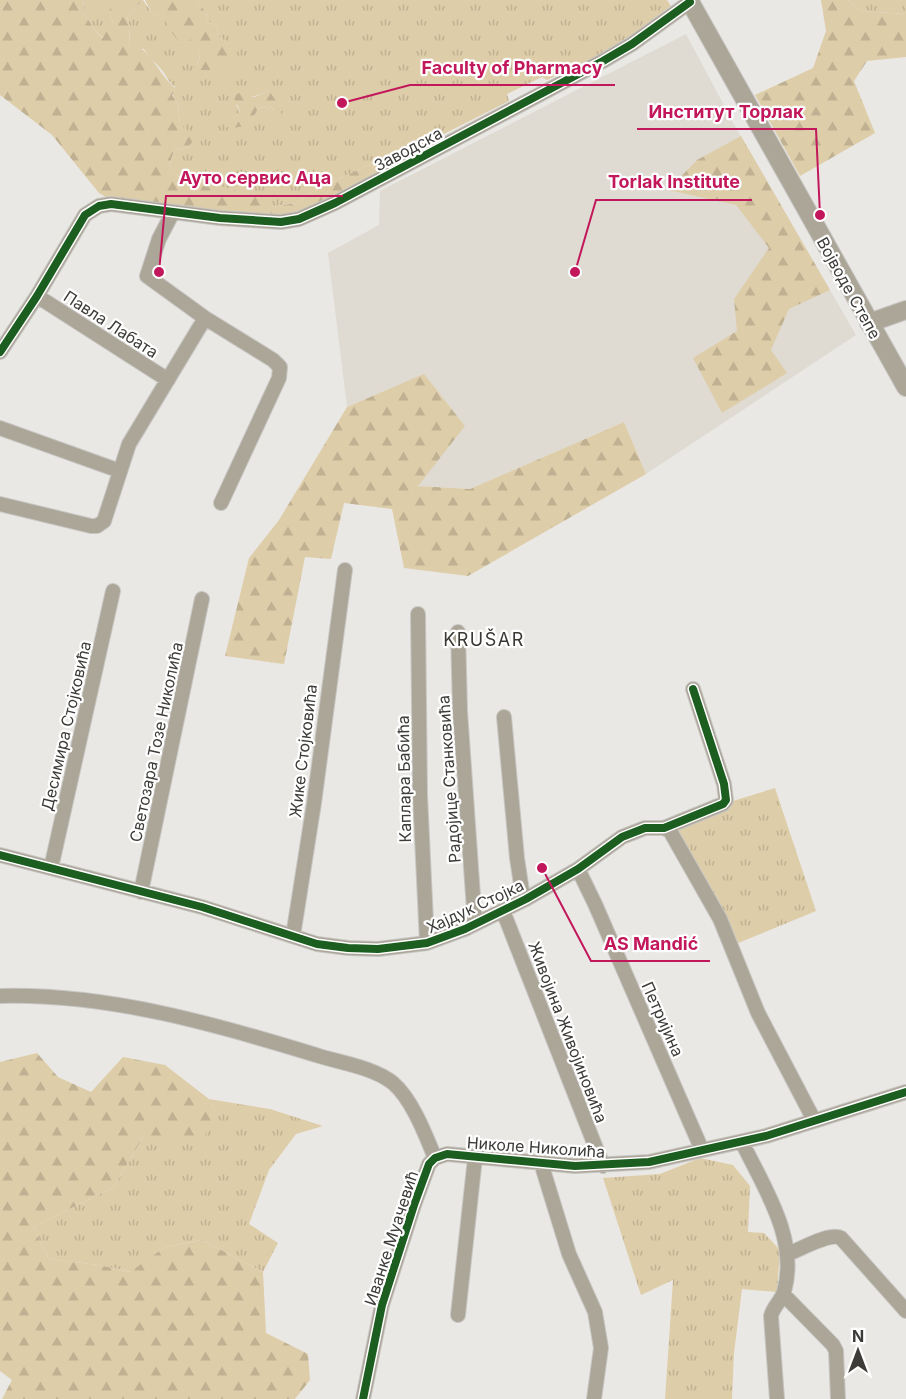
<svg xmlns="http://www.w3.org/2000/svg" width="906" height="1399" font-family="Inter,sans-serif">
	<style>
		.built { fill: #dfdbd2 }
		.grass { fill: url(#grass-tufts); fill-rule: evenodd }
		.forest { fill: url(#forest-firs) }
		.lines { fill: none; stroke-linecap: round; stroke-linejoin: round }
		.minor-casing { stroke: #c7c6c3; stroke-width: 16 }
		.tertiary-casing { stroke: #c7c6c3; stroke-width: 20 }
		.minor { stroke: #aca698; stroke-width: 14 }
		.tertiary { stroke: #aca698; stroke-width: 18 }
		.cycleway-casing { stroke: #fff; stroke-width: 11 }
		.cycleway { stroke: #1b5e20; stroke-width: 8 }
		.labels { text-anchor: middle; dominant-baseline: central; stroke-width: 4.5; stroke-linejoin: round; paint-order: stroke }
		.street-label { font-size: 16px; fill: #3d3c39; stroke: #fff }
		.neighbourhood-label { font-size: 18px; letter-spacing: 1.5px; fill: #3a3833; stroke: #fff }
		.leader { fill: none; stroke: #c2185b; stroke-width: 2 }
		.callout-dot { fill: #c2185b; stroke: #fff; stroke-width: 2 }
		.callout-label { font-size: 18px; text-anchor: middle; font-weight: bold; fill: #c2185b; stroke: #fff; stroke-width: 4.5; stroke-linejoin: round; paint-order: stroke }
	</style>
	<defs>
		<pattern id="grass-tufts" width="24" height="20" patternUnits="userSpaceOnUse" patternTransform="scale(1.5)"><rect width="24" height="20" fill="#decda9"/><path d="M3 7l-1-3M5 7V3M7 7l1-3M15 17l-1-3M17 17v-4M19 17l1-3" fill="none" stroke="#bfb192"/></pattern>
		<pattern id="forest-firs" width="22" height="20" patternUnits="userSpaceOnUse" patternTransform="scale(1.5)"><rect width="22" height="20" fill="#decda9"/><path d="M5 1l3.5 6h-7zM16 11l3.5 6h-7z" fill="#bfb192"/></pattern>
	</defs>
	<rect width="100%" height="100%" fill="#eae8e4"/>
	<!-- built -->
	<path class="built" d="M 686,34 L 735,126 L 856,335 L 646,474 L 624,422 L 470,489 L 417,486 L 464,425 L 424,375 L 347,407 L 328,253 L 379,225 L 380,191 Z"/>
	<!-- grass -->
	<path class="grass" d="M 84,0 L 110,0 L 110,11 L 113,23 L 104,38 C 94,32 90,21 83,12 Z
		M 143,0 L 151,12 L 161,17 L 169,25 L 180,43 L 193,38 C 201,48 202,53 197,65 L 212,70 L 226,72 L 238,49 L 219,37 L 217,27 L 208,21 L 206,13 L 197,0 L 667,0 L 671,6 L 616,47 L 547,80 L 542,77 L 507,94 L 509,101 L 444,134 L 437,138 L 420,140 L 306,195 L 298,203 L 269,207 L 234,191 L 210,183 L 179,177 L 169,165 L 175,148 L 183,150 L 191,144 L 180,124 L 178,104 L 172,94 L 175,87 C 166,80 167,75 160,68 C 154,61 149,58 144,49 L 129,48 L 130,27 L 127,16 ZM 269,91 L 269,105 L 274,110 L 271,113 L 266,106 L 258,109 L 254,116 L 232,117 L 236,116 L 240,111 L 236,105 C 246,97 257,96 269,91 Z
		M 848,0 L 906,0 L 906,14 L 861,11 Z
		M 775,788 L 816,911 L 731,946 L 670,831 L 723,804 Z
		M 209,1099 L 270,1109 L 323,1126 L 296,1134 L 269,1170 L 249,1224 L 278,1243 L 263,1272 L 202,1240 L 165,1247 L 131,1272 L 99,1265 L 49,1259 L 33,1227 L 114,1187 L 143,1137 L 215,1111 Z
		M 700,1158 L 733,1165 L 750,1186 L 748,1232 L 764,1233 L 780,1250 L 777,1292 L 742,1289 L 734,1353 L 732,1399 L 665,1399 L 673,1280 L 641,1295 L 603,1178 L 660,1174 Z"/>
	<!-- forest -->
	<path class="forest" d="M 0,0 L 84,0 L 83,12 C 90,21 94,32 103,38 L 104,29 L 113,23 L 110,11 L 110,0 L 143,0 L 127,16 L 130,27 L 129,47 L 136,45 C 152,53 161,77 175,88 L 172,95 L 178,104 L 180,124 L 194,136 L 191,144 L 183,150 L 175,148 L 169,165 L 179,177 L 210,183 L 261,198 L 269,207 L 298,203 L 306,195 L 420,140 L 437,138 L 438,145 L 378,175 L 286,217 L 253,217 L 109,199 L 99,193 L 52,135 L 0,95 Z
		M 145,0 L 197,0 L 206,13 L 208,21 L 217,27 L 219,37 L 239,49 L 226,72 L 218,75 L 212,70 L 200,70 L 197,65 C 202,54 201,48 193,39 L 180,43 C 167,29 172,22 151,12 Z
		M 821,0 L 848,0 L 861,11 L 906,14 L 906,57 L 867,61 L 854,81 L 875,133 L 800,176 L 755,95 L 813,68 L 826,31 Z
		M 269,91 L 277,102 L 269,105 L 274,110 L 280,110 L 282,115 L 279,118 L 271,118 L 271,113 L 266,106 L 258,109 L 254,116 L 255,121 C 245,126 235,130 225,126 L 224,118 L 236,116 L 240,111 L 234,98 L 236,94 L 240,93 L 245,97 L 254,97 Z
		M 741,136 L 830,290 L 789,309 L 771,350 L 787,373 L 722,413 L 693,358 L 737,331 L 734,299 L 769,248 L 736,205 L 668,190 L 697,160 Z
		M 424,374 L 465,426 L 418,486 L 470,489 L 624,422 L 646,474 L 468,576 L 404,568 L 392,509 L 344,503 L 331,559 L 305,557 L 284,664 L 225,656 L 249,558 L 279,520 L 347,407 Z
		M 37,1053 L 58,1077 L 91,1092 L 123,1057 L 165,1065 L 209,1099 L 215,1111 L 201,1145 L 143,1137 L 114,1187 L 33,1227 L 49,1259 L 99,1265 L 130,1272 L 165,1247 L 202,1240 L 263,1272 L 266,1333 L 308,1354 L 310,1380 L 295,1399 L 2,1399 L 12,1380 L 0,1371 L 0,1062 Z"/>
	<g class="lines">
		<!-- minor casing -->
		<g class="minor-casing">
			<path id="minor" d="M 173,212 L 159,239 L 147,276 L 205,318 L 273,360 L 280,367 L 279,378 L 221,503
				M 37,296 L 168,380
				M 0,352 L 37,296 L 85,215 L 99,206 L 111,204 L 220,218 L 281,222 L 299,219 L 335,203 L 603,61 L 632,44 L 690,2
				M 0,428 L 120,471
				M 0,504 L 91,526 L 97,526 L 104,521 L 129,444 L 205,318
				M 418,614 L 420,795 L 427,943
				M 458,632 L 460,711 L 475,924
				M 504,717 L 517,858 L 522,891 L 526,899
				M 664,828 L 670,831 L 720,919 L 758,1013 L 814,1120
				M 0,855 L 202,907 L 317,944 L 348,948 L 378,949 L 427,943 L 465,929 L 526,899 L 578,869 L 622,837 L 645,828 L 664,828 L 723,804 L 726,800 L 724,784 L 693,689
				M 51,868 L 113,591
				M 578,869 L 595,904 L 702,1150
				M 141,892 L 202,599
				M 503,911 L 603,1166
				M 293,936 L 314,803 L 345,570
				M 0,996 C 107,993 215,1024 316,1055 C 340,1063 373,1067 393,1083 C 412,1099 426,1136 435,1158
				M 742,1142 C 764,1188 799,1239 784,1292 C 781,1301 773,1307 771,1316 L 777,1399
				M 541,1163 L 569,1254 L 595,1312 L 601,1348 L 594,1399
				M 788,1254 C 801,1249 830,1232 841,1238 L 906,1311
				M 783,1294 L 833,1345 L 836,1351 L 838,1399
				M 458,1315 L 475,1158
				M 363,1399 L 382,1305 L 414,1205 L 429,1164 L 435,1158 L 447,1154 L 575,1166 L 649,1162 L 766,1136 L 906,1092"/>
		</g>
		<!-- tertiary casing -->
		<g class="tertiary-casing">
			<path id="tertiary" d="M 689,0 L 906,387
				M 869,323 L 906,310"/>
		</g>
		<!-- minor -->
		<use href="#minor" class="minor"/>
		<!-- tertiary -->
		<use href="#tertiary" class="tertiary"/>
		<!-- cycleway casing -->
		<g class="cycleway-casing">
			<path id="cycleway" d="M 0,352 L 37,296 L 85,215 L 99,206 L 111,204 L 220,218 L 281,222 L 299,219 L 335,203 L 603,61 L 632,44 L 690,2
				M 0,855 L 202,907 L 317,944 L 348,948 L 378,949 L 427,943 L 465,929 L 526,899 L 578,869 L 622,837 L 645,828 L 664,828 L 723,804 L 726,800 L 724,784 L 693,689
				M 363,1399 L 382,1305 L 414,1205 L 429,1164 L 435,1158 L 447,1154 L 575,1166 L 649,1162 L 766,1136 L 906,1092"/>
		</g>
		<!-- cycleway -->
		<use href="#cycleway" class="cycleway"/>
	</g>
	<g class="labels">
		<!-- street labels -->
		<g class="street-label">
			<text transform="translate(408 149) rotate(-28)">Заводска</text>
			<text transform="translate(849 288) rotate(61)">Војводе Степе</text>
			<text transform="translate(111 324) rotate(33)">Павла Лабата</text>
			<text transform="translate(66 726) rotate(-77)">Десимира Стојковића</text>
			<text transform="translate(156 742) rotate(-78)">Светозара Тозе Николића</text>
			<text transform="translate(303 751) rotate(-83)">Жике Стојковића</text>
			<text transform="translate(404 779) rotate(-91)">Каплара Бабића</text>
			<text transform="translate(449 779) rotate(-94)">Радојице Станковића</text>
			<text transform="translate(475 906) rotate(-25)">Хајдук Стојка</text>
			<text transform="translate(663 1019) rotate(66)">Петријина</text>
			<text transform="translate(568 1032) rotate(69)">Живојина Живојиновића</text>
			<text transform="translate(536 1147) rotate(4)">Николе Николића</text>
			<text transform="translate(391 1238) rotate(-72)">Иванке Муачевић</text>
		</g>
		<!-- neighbourhood labels -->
		<g class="neighbourhood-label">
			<text x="484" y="639">KRUŠAR</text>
		</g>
	</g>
	<!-- callouts -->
	<path class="leader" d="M342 103L410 85H615M820 215L816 129H637M159 272L166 196H343M575 272L596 200H752M542 868L591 961H710"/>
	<g class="callout-dot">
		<circle cx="342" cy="103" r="6"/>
		<circle cx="820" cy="215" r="6"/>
		<circle cx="159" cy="272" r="6"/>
		<circle cx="575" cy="272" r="6"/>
		<circle cx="542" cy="868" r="6"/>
	</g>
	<g class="callout-label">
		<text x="512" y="74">Faculty of Pharmacy</text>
		<text x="726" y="118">Институт Торлак</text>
		<text x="255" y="184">Ауто сервис Аца</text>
		<text x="674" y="188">Torlak Institute</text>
		<text x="651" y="950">AS Mandić</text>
	</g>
	<!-- north arrow -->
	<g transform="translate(858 1351)" stroke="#ffffff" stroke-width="4.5" paint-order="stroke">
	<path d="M0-4.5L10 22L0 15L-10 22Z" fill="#3d3c39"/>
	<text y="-9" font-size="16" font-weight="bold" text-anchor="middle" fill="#3d3c39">N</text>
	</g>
</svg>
